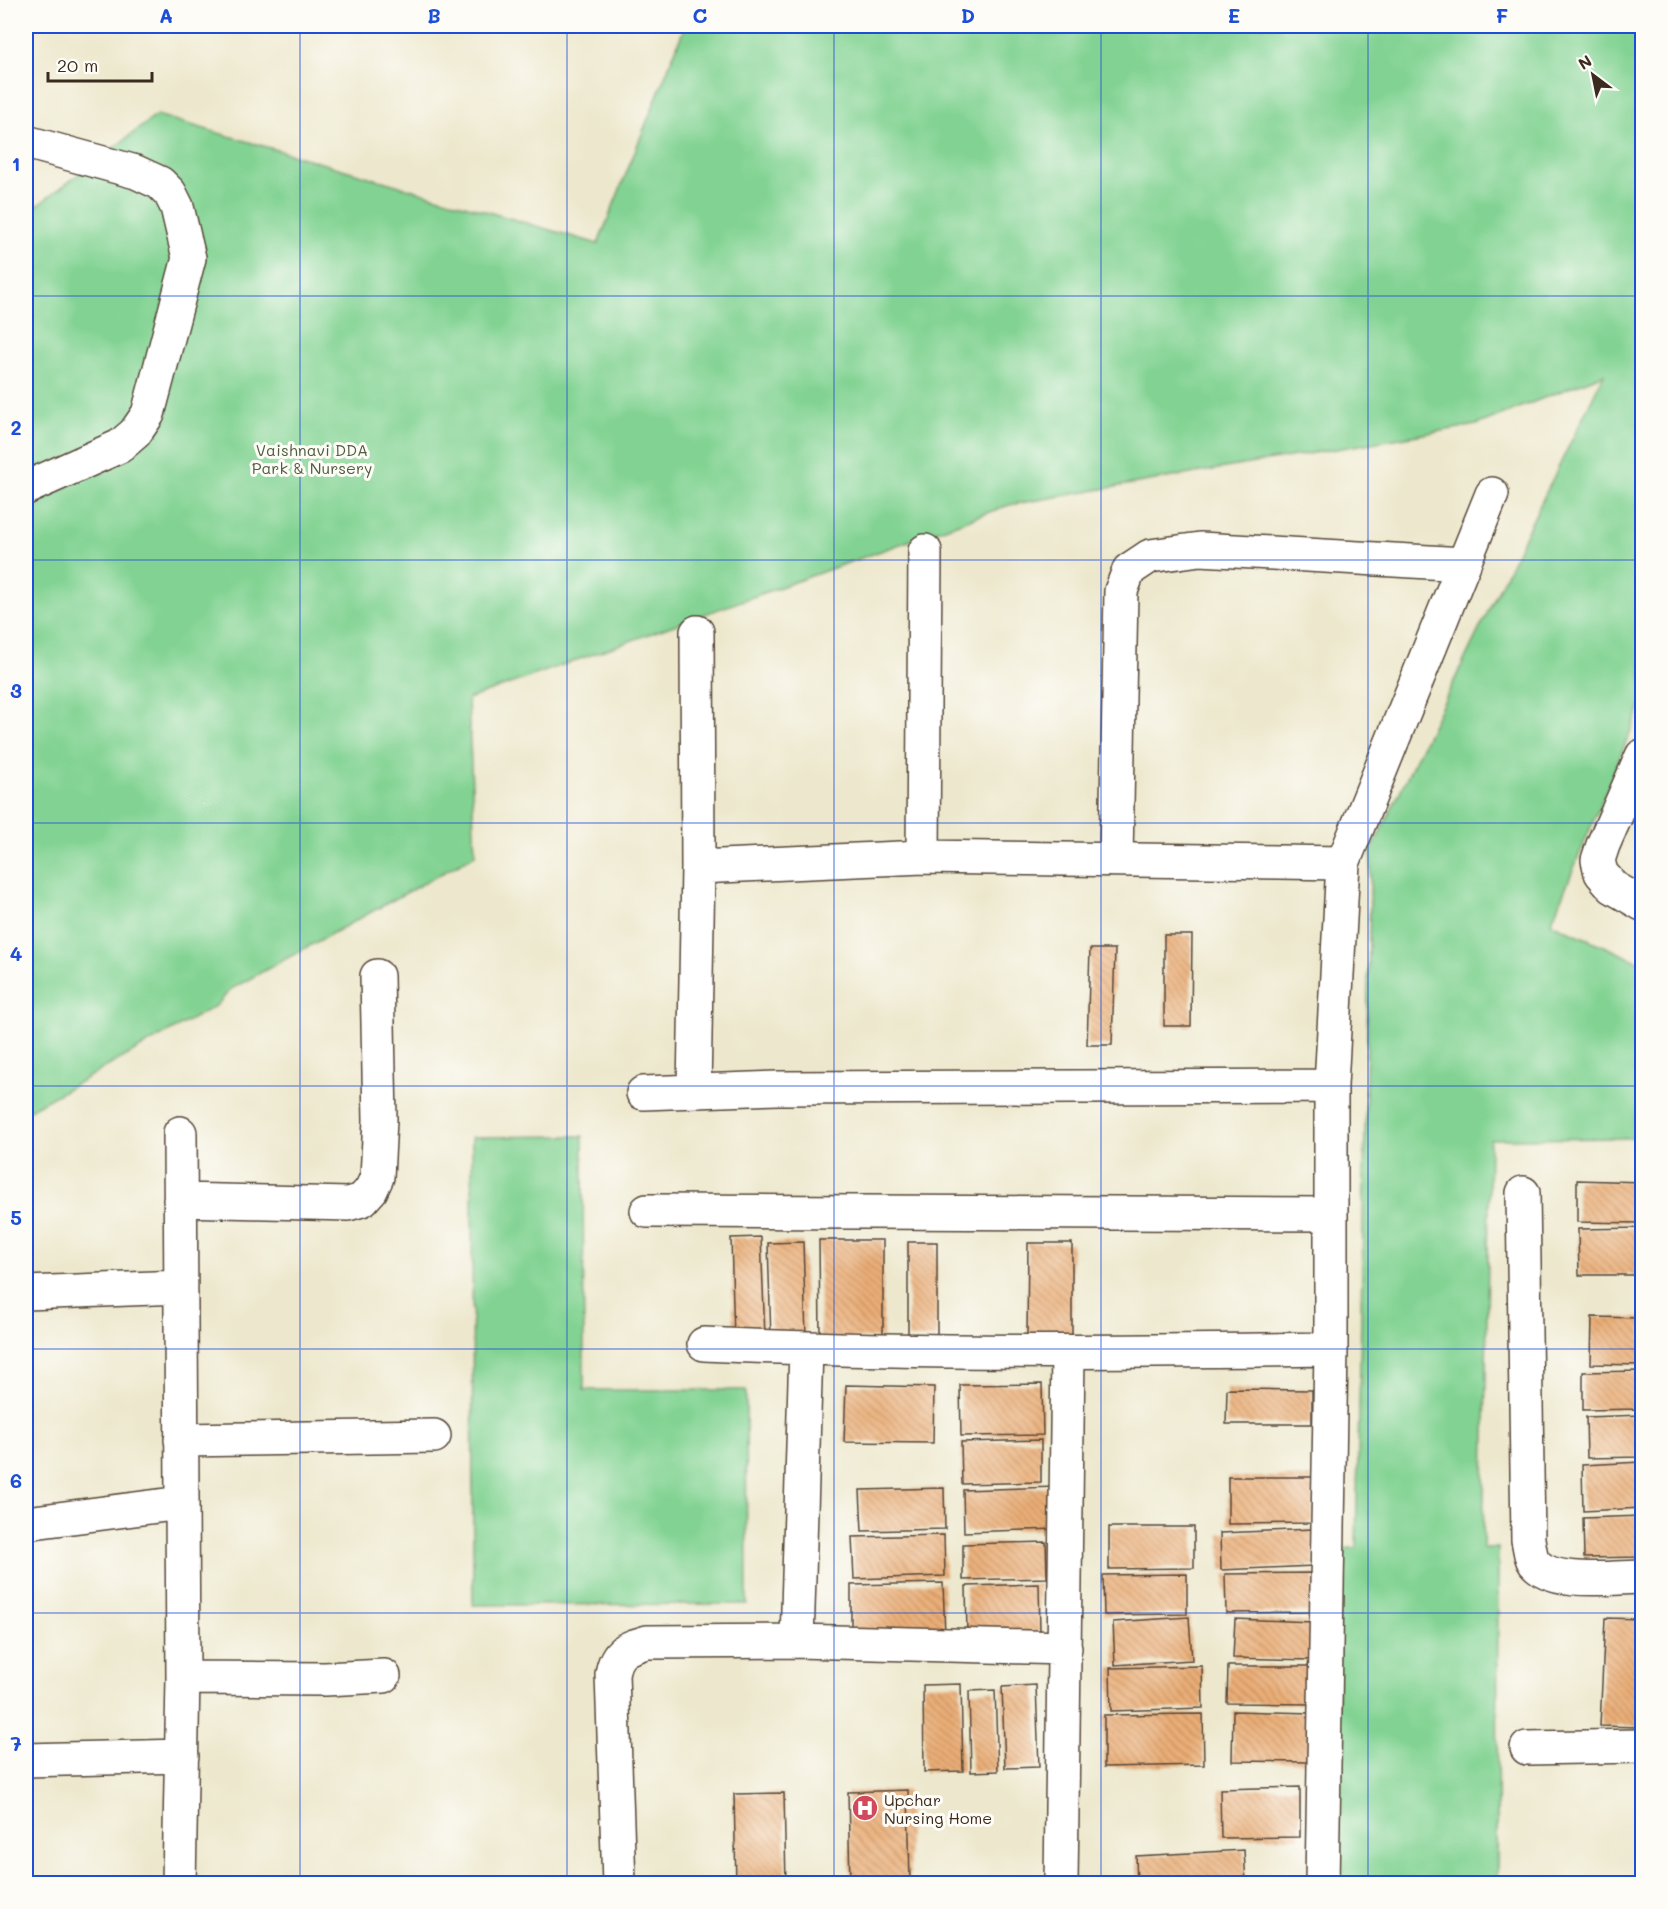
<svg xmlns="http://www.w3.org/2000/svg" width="1668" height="1909" font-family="Mali,sans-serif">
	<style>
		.park { fill: #82d393; stroke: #5e7e58; stroke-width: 1.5 }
		.building { fill: url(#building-back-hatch) }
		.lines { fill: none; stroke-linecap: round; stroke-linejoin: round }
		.street-casing { stroke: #564638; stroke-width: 36 }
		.street { stroke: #fff; stroke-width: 33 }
		.grid { fill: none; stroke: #1d4ed8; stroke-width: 1.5; stroke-opacity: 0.55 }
		.labels { text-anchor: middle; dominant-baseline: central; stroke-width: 6; stroke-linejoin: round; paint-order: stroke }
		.park-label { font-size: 16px; fill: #505d41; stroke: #fdfcf7 }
		.poi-label { font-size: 16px; fill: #3b2a1e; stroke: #fdfcf7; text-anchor: start }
		.neatline { fill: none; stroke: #1d4ed8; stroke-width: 2 }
		.grid-label { font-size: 20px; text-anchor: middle; font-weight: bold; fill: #1d4ed8 }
	</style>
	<defs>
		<pattern id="building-back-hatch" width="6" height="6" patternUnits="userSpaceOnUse" patternTransform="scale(1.5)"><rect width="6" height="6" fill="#ebae77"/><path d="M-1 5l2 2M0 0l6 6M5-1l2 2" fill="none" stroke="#c08e61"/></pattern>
	</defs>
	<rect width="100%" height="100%" fill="#fdfcf7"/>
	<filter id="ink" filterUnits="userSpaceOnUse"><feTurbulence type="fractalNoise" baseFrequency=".0167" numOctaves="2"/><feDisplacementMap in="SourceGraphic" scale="12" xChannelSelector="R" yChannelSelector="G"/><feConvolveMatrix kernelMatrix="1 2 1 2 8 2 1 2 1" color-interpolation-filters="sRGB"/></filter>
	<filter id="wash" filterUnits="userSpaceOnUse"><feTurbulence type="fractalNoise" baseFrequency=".008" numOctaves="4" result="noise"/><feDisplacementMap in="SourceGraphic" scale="24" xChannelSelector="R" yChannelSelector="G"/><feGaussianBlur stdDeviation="1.35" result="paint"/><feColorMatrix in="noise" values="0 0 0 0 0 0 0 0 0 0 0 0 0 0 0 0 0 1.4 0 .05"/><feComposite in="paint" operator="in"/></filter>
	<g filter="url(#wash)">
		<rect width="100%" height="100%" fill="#ede8cd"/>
		<!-- park -->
		<path class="park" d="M 685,26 L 1623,26 L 1642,32 L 1642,704 L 1551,923 L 1642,963 L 1642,1138 L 1490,1139 L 1483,1548 L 1498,1548 L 1497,1883 L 1338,1883 L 1338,1549 L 1356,1548 L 1371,851 L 1604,374 L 1476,425 L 1009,505 L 468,699 L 475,855 L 231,989 L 217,1005 L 26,1112 L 26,214 L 157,115 L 598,244 Z
			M 583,1136 L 584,1390 L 746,1390 L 747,1604 L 473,1605 L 472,1137 Z"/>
		<g id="blocks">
			<!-- building -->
			<path class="building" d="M 1164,935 L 1192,935 L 1191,1026 L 1164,1026 Z
				M 1090,949 L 1115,949 L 1112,1045 L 1087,1045 Z
				M 1577,1180 L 1642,1182 L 1642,1223 L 1577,1222 Z
				M 1642,1228 L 1642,1275 L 1579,1275 L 1578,1229 Z
				M 761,1237 L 765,1337 L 734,1338 L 731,1238 Z
				M 819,1240 L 883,1240 L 883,1338 L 820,1338 Z
				M 803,1242 L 806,1338 L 771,1340 L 768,1243 Z
				M 908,1242 L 937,1242 L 937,1338 L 908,1338 Z
				M 1028,1243 L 1072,1243 L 1072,1337 L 1027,1338 Z
				M 1592,1317 L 1642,1318 L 1642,1365 L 1591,1364 Z
				M 1642,1371 L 1642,1409 L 1583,1410 L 1583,1372 Z
				M 1042,1384 L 1043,1435 L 961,1436 L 960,1385 Z
				M 846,1385 L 934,1387 L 933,1443 L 844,1442 Z
				M 1227,1389 L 1312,1390 L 1312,1424 L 1226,1424 Z
				M 1642,1415 L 1642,1457 L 1587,1458 L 1586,1417 Z
				M 1041,1440 L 1041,1482 L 962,1484 L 961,1442 Z
				M 1642,1462 L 1642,1508 L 1583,1511 L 1582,1465 Z
				M 1228,1477 L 1312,1477 L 1313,1523 L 1228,1524 Z
				M 1056,1487 L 1057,1529 L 964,1532 L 963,1490 Z
				M 944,1488 L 945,1529 L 862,1531 L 860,1490 Z
				M 1642,1516 L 1642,1557 L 1584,1558 L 1583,1518 Z
				M 1109,1527 L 1194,1527 L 1194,1568 L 1109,1569 Z
				M 1312,1529 L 1314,1566 L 1221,1570 L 1220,1533 Z
				M 944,1535 L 945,1576 L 854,1579 L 852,1537 Z
				M 1046,1542 L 1047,1578 L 963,1580 L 963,1544 Z
				M 1314,1573 L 1314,1612 L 1226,1613 L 1225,1574 Z
				M 1187,1574 L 1187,1614 L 1104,1615 L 1103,1575 Z
				M 943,1583 L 945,1636 L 851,1639 L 851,1585 Z
				M 1039,1584 L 1040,1632 L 967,1634 L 966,1586 Z
				M 1189,1617 L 1192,1660 L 1115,1665 L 1113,1622 Z
				M 1605,1618 L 1642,1619 L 1642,1727 L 1600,1726 Z
				M 1235,1619 L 1312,1622 L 1310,1660 L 1233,1658 Z
				M 1202,1666 L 1203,1708 L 1111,1711 L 1110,1668 Z
				M 1228,1666 L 1315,1666 L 1315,1704 L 1227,1703 Z
				M 961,1684 L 963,1771 L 924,1772 L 923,1685 Z
				M 1036,1685 L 1039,1767 L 1005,1768 L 1002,1687 Z
				M 995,1690 L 998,1771 L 971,1772 L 969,1691 Z
				M 1233,1711 L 1312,1713 L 1311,1762 L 1232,1761 Z
				M 1203,1714 L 1204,1765 L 1104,1767 L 1104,1715 Z
				M 1300,1787 L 1300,1837 L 1221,1838 L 1220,1789 Z
				M 908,1790 L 910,1884 L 850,1884 L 848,1792 Z
				M 784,1793 L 786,1884 L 736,1884 L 734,1794 Z
				M 1244,1850 L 1246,1884 L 1137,1884 L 1136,1856 Z"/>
		</g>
	</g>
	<g filter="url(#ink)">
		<use href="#blocks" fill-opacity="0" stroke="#564638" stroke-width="1.5"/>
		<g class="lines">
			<!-- street casing -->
			<g class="street-casing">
				<path id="street" d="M 26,142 L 136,172 L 160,183 L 170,193 L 177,207 L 189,258 L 148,414 L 135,433 L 120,446 L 26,488
					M 1642,756 L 1603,845 L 1598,860 L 1601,873 L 1613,887 L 1642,904
					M 923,857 L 925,551
					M 1116,859 L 1121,591 L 1129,570 L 1150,556 L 1200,549 L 1464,564
					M 698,867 L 923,857 L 1343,863
					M 694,1091 L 698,867 L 697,632
					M 643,1093 L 778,1088 L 1331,1086
					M 1523,1193 L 1528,1540 C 1530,1547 1530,1557 1534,1562 C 1552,1586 1615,1577 1642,1577
					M 180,1200 L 348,1204 L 362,1200 L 371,1190 L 377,1177 L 380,1120 L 377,976
					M 647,1211 L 1331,1214
					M 26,1293 L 180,1287
					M 704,1344 C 913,1354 1122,1352 1331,1349
					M 181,1440 L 434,1436
					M 26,1523 L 181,1503
					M 797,1641 L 806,1349
					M 183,1678 L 325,1679 L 384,1676
					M 1527,1748 L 1642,1746
					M 26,1760 L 182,1756
					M 179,1884 L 183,1678 L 180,1133
					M 619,1884 L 612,1674 C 616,1651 626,1648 647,1642 L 797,1641 L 1065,1648
					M 1061,1884 L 1068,1353
					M 1322,1884 L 1331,1349 L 1331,1086 L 1343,863 L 1492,494"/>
			</g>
			<!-- street -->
			<use href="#street" class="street"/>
		</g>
	</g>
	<!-- grid -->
	<path class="grid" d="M 300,26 L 300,1884M 567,26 L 567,1884M 834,26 L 834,1884M 1101,26 L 1101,1884M 1368,26 L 1368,1884M 26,296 L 1642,296M 26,560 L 1642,560M 26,823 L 1642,823M 26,1086 L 1642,1086M 26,1349 L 1642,1349M 26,1613 L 1642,1613"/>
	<!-- icons -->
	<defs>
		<g id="hospital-disc" transform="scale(1.35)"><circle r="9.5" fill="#d1495b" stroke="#fdfcf7"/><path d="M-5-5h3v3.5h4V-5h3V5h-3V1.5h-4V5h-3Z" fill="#fff"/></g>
	</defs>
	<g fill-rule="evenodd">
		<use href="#hospital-disc" x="865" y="1808"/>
	</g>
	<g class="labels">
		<!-- park labels -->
		<g class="park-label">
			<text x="312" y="449">Vaishnavi DDA<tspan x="312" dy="18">Park &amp; Nursery</tspan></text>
		</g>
		<!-- poi labels -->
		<g class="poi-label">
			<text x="884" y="1799">Upchar<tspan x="884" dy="18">Nursing Home</tspan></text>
		</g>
	</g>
	<!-- margin -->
	<rect width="1668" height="1909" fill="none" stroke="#fdfcf7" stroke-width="66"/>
	<!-- north arrow -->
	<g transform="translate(1593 75) rotate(328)" stroke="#fdfcf7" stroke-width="4.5" paint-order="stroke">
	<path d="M0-4.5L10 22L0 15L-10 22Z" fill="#3b2a1e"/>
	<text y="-9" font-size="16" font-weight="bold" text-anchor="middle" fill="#3b2a1e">N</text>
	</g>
	<!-- scale -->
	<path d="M48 72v9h104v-9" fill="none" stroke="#3b2a1e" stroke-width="3"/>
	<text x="57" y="72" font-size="18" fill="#3b2a1e" stroke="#fdfcf7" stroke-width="4.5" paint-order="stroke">20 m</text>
	<rect x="33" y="33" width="1602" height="1843" class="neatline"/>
	<g class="grid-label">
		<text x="166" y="23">A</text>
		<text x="434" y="23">B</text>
		<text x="700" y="23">C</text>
		<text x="968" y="23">D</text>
		<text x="1234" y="23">E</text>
		<text x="1502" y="23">F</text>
		<text x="16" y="171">1</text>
		<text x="16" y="435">2</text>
		<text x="16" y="698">3</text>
		<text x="16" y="961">4</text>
		<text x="16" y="1225">5</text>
		<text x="16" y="1488">6</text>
		<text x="16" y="1751">7</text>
	</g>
</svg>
